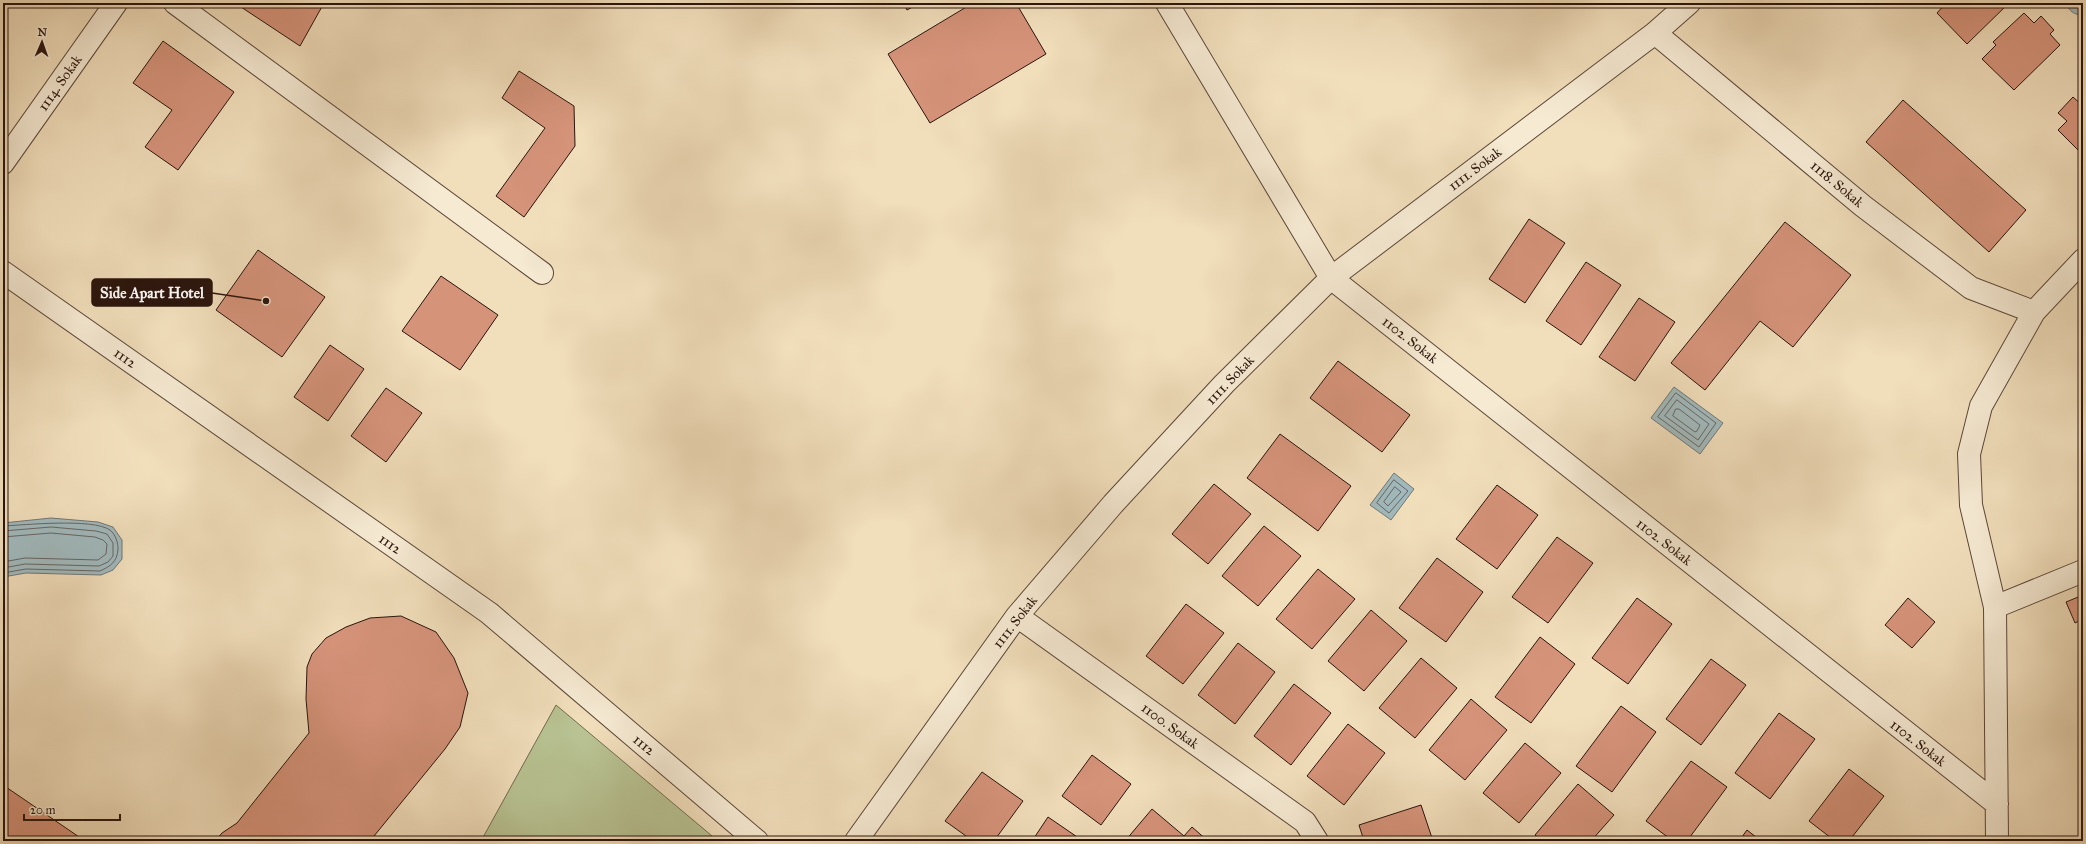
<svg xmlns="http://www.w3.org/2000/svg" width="2086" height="844" font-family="'IM FELL Great Primer',serif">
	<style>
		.green { fill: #b8c292; stroke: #716b4f }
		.water { fill: #a1b9bc; stroke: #717776 }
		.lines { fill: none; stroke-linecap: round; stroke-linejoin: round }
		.shore { stroke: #666664; stroke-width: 1 }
		.building { fill: #d5937a; stroke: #2a140c }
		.street-casing { stroke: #5c4638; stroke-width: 24 }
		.street { stroke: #f6ead3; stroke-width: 22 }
		.labels { text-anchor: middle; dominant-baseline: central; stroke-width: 3; stroke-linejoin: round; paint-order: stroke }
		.street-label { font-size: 14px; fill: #2a140c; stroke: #f6ead3 }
		.leader { fill: none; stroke: #2a140c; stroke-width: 1.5 }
		.callout-dot { fill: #2a140c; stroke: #f6ead3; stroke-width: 1.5 }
		.callout { fill: #2a140c; stroke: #2a140c; stroke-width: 1.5 }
		.callout-label { font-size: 15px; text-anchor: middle; font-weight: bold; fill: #fff }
	</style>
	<rect width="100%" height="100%" fill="#f1debb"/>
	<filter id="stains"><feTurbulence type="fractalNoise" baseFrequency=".005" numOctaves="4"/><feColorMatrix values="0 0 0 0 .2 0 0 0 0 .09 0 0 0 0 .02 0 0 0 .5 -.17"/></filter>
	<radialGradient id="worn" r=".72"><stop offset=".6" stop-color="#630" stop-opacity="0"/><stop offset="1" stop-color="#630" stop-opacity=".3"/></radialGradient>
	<!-- green -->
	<path class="green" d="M 556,705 L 718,841 L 481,841 Z"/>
	<!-- water -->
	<path class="water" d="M 2066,3 L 2083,3 L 2083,15 C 2074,15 2069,11 2066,3 Z
		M 1674,387 L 1723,423 L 1700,454 L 1651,418 Z
		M 1394,473 L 1414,489 L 1391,520 L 1370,505 Z
		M 51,518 L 98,522 L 113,527 L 122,540 L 122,559 L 113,570 L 101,575 L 26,573 L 3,577 L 3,523 Z"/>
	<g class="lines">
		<!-- shore -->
		<path class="shore" d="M 1676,393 L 1716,423 L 1699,447 L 1658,417 Z
			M 1677,400 L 1709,424 L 1698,440 L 1665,416 Z
			M 1676,409 L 1679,409 L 1700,425 L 1697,431 L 1695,432 L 1673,416 Z
			M 1394,480 L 1408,491 L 1389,513 L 1377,503 Z
			M 1395,487 L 1401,492 L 1388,506 L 1384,502 Z
			M 3,526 C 25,525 92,518 110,530 C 116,535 118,543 118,549 C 117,562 111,566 100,571 L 26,569 L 3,573
			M 3,531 L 51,527 L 96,531 L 107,534 L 113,543 L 113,556 L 108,562 L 99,566 L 25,564 L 3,568
			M 3,537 L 51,533 L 95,537 L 103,540 L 107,544 L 106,554 L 98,560 L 25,558 L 3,562"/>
	</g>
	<!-- building -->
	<path class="building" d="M 244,3 L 324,3 L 300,46 L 241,7 Z
		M 903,3 L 920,3 L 907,10 Z
		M 973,3 L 1016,3 L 1046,54 L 930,123 L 888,54 Z
		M 1946,3 L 2009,3 L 1967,44 L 1937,13 Z
		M 2024,13 L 2034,23 L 2041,16 L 2054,30 L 2050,34 L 2060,45 L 2014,90 L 1982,59 L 1996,45 L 1993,42 Z
		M 163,41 L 234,92 L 178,170 L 145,147 L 172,110 L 133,83 Z
		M 519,71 L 574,106 L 575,146 L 524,217 L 496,196 L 545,128 L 502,98 Z
		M 2073,97 L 2083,106 L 2083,155 L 2058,130 L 2067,121 L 2058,113 Z
		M 1903,100 L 2026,210 L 1989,252 L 1866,142 Z
		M 1529,219 L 1565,243 L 1525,303 L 1489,279 Z
		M 1785,222 L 1851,275 L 1793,347 L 1760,321 L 1705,390 L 1671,363 Z
		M 258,250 L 325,297 L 282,357 L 216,310 Z
		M 1586,262 L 1621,285 L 1581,345 L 1546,321 Z
		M 441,276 L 498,315 L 460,370 L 402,331 Z
		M 1639,298 L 1675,322 L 1635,381 L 1599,357 Z
		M 330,345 L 364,369 L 328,421 L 294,397 Z
		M 1338,361 L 1410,415 L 1382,452 L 1310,398 Z
		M 386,388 L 422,413 L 386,462 L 351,436 Z
		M 1280,434 L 1351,486 L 1318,531 L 1247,478 Z
		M 1214,484 L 1251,514 L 1208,564 L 1172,534 Z
		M 1497,485 L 1538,515 L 1497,569 L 1456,539 Z
		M 1264,526 L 1301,556 L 1258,606 L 1222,576 Z
		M 1557,537 L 1593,563 L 1548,623 L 1512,597 Z
		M 1437,558 L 1483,592 L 1446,642 L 1399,608 Z
		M 1318,569 L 1355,599 L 1312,649 L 1276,619 Z
		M 2083,595 L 2083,619 L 2075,623 L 2066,602 Z
		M 1637,598 L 1672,624 L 1628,684 L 1592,658 Z
		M 1908,598 L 1935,622 L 1912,648 L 1885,625 Z
		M 1186,604 L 1224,633 L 1183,684 L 1146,656 Z
		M 1371,610 L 1407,641 L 1364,691 L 1328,661 Z
		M 401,616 L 436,632 L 454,658 L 468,693 L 460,727 L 445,749 L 370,841 L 215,841 L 222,833 L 237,823 L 309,733 L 306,699 L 307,667 L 312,654 L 326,638 L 346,627 L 370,618 Z
		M 1540,637 L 1575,664 L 1531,723 L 1495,697 Z
		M 1238,643 L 1275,672 L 1235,724 L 1198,695 Z
		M 1421,658 L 1457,688 L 1415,738 L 1379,708 Z
		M 1711,659 L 1746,685 L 1701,745 L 1666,719 Z
		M 1294,684 L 1331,713 L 1291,765 L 1254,736 Z
		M 1471,699 L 1507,730 L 1465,780 L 1429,750 Z
		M 1621,706 L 1656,732 L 1612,792 L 1576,766 Z
		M 1779,713 L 1815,739 L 1770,799 L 1735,773 Z
		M 1348,724 L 1385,753 L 1344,805 L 1307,776 Z
		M 1525,743 L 1561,773 L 1519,823 L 1483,793 Z
		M 1092,755 L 1131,784 L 1101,825 L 1062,796 Z
		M 1691,761 L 1727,787 L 1687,841 L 1673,841 L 1646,821 Z
		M 1849,769 L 1884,796 L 1849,841 L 1835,841 L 1809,821 Z
		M 982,772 L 1023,801 L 994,841 L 973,841 L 945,821 Z
		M 1578,784 L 1614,815 L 1591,841 L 1543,841 L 1535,835 Z
		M 3,785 L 85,841 L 3,841 Z
		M 1421,805 L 1433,841 L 1364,841 L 1359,825 Z
		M 1152,809 L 1184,836 L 1192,827 L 1208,841 L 1125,841 Z
		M 1048,817 L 1083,841 L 1032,841 Z
		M 1747,830 L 1761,841 L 1739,841 Z
		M 1876,840 L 1933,841 L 1876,841 Z"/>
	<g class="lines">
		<!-- street casing -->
		<g class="street-casing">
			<path id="street" d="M 175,3 L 542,273
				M 1167,3 L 1331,278 L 1997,804
				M 1655,33 L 1863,206 L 1971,288 L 2034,312
				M 3,163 L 116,3
				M 3,272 L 489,613 L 757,841
				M 1995,607 L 2083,571
				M 1017,616 L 1305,822 L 1317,841
				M 856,841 L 1017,616 L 1113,504 L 1224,384 L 1331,278 L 1655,33 L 1689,3
				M 1997,841 L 1995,607 L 1971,505 L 1969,454 L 1981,406 L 2034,312 L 2083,260"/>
		</g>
		<!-- street -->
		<use href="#street" class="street"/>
	</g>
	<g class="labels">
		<!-- street labels -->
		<g class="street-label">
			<text transform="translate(60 83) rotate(-55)">1114. Sokak</text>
			<text transform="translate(1475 169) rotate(-37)">1111. Sokak</text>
			<text transform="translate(1837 184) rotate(40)">1118. Sokak</text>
			<text transform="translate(1410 340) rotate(38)">1102. Sokak</text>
			<text transform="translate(125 358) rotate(35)">1112</text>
			<text transform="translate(1230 380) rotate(-46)">1111. Sokak</text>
			<text transform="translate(1664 542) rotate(38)">1102. Sokak</text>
			<text transform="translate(390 544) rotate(35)">1112</text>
			<text transform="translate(1015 622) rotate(-52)">1111. Sokak</text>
			<text transform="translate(1170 726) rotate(36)">1100. Sokak</text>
			<text transform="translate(1918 743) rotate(38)">1102. Sokak</text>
			<text transform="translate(644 745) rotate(40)">1112</text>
		</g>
	</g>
	<!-- callouts -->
	<path class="leader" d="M266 301L212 293"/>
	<circle class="callout-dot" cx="266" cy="301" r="4"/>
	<rect class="callout" x="92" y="279" width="120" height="27" rx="4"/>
	<g class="callout-label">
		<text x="152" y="298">Side Apart Hotel</text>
	</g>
	<!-- margin -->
	<rect width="2086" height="844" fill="none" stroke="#f1debb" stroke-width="16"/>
	<rect x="4" y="4" width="2078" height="836" fill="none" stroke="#2a140c" stroke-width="2"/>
	<rect x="8" y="8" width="2070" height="828" fill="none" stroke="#2a140c"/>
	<!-- north arrow -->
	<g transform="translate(42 42) rotate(2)" stroke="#f6ead3" stroke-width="3" paint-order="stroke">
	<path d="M0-3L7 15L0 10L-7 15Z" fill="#2a140c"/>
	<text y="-6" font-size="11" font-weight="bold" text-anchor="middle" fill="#2a140c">N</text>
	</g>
	<!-- scale -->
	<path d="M24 814v6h96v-6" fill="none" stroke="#2a140c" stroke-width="2"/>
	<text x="30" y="814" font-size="12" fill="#2a140c" stroke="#f6ead3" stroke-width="3" paint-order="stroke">20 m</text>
	<rect width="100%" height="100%" filter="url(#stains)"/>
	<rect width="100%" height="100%" fill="url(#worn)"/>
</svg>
